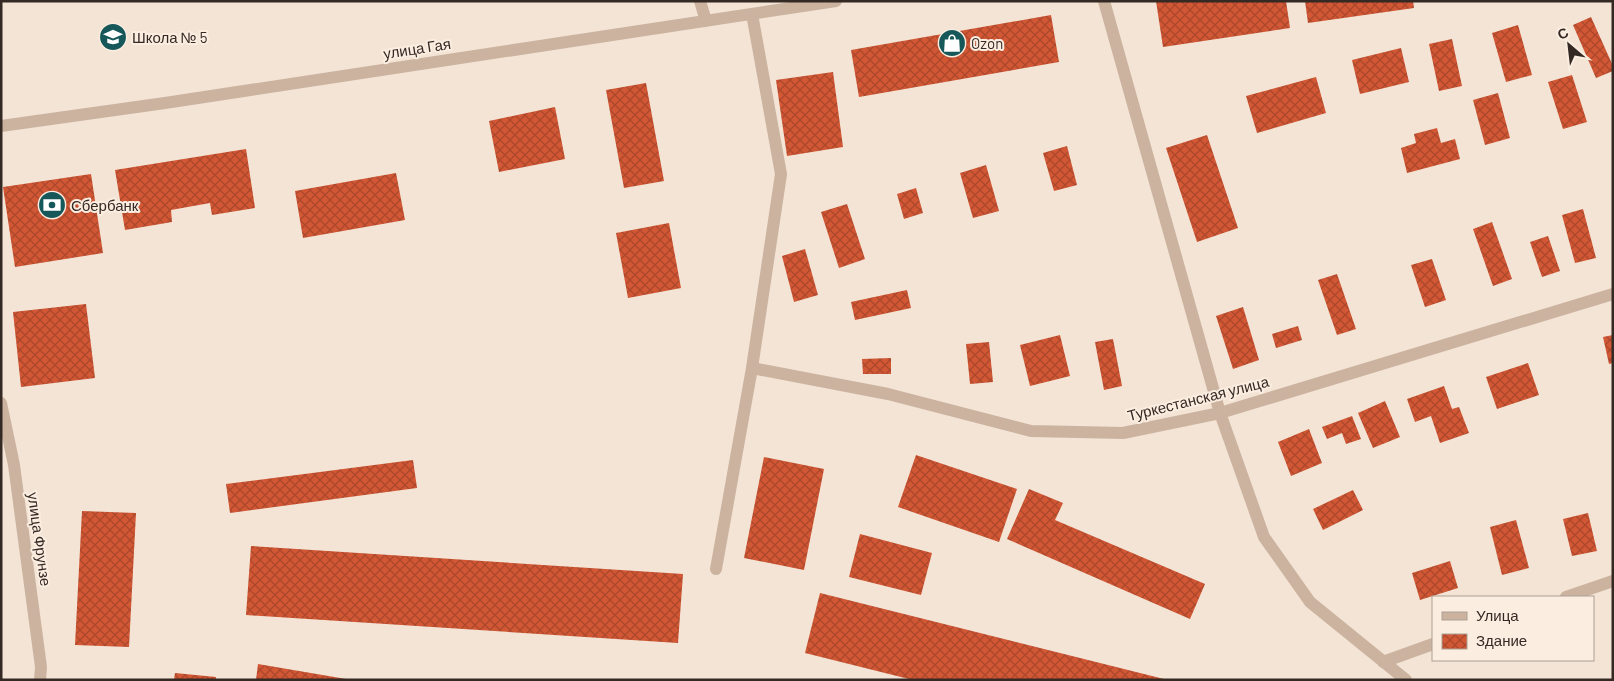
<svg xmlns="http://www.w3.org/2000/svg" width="1614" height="681" font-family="Barlow,sans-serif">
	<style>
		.building { fill: url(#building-cross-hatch) }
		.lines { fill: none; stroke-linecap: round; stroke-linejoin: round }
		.minor { stroke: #ccb3a0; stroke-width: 12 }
		.labels { text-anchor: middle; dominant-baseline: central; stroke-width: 4; stroke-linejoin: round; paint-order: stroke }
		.poi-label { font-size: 15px; fill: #352924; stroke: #fbeee1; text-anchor: start }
		.street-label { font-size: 15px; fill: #352924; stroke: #fbeee1 }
	</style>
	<defs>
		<pattern id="building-cross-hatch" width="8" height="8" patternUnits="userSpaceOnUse" patternTransform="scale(1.25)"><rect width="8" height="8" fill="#d25734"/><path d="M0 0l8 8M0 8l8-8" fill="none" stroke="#ab482c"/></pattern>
	</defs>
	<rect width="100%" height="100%" fill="#f3e4d5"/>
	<!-- building -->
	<path class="building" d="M 1156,1 L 1286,1 L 1290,28 L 1163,47 Z
		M 1305,1 L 1413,1 L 1414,8 L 1308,23 Z
		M 1051,15 L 1059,62 L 859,97 L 851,50 Z
		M 1591,17 L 1613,66 L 1613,71 L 1596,78 L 1573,25 Z
		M 1518,25 L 1532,75 L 1506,82 L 1492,33 Z
		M 1452,39 L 1462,86 L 1439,91 L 1429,44 Z
		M 1401,48 L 1409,82 L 1360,94 L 1352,60 Z
		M 833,72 L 843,147 L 787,156 L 776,80 Z
		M 1572,75 L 1587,122 L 1563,129 L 1548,82 Z
		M 1316,77 L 1326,113 L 1257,133 L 1246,96 Z
		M 646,83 L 664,181 L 624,188 L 606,90 Z
		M 1498,93 L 1510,138 L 1485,145 L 1473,100 Z
		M 555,107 L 565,159 L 499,172 L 489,121 Z
		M 1437,128 L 1441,143 L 1455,139 L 1460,159 L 1407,173 L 1401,148 L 1416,143 L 1414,134 Z
		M 1207,135 L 1238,228 L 1197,242 L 1166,148 Z
		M 1067,146 L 1077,185 L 1054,191 L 1043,153 Z
		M 246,149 L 255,208 L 212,215 L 210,203 L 171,210 L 172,222 L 125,230 L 115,170 Z
		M 986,165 L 999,211 L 973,218 L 960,173 Z
		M 396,173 L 405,220 L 303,238 L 295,191 Z
		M 91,174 L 103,253 L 15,267 L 3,187 Z
		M 916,188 L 923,213 L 904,219 L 897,194 Z
		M 847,204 L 865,259 L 839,268 L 821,212 Z
		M 1583,209 L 1596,258 L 1575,263 L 1562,215 Z
		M 1492,222 L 1512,279 L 1493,286 L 1473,229 Z
		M 669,223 L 681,288 L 628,298 L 616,233 Z
		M 1548,236 L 1560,271 L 1542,277 L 1530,242 Z
		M 805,249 L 818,295 L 794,302 L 782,256 Z
		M 1432,259 L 1446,300 L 1425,307 L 1411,265 Z
		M 1337,274 L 1356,329 L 1337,335 L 1318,280 Z
		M 907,290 L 911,308 L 855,320 L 851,302 Z
		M 86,304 L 95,378 L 21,387 L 13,312 Z
		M 1243,307 L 1259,360 L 1233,369 L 1216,316 Z
		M 1298,326 L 1302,340 L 1276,348 L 1272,334 Z
		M 1060,335 L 1070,376 L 1030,386 L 1020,345 Z
		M 1613,335 L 1613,363 L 1609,364 L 1603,337 Z
		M 1113,339 L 1122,386 L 1104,390 L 1095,342 Z
		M 989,342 L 993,382 L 970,384 L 966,344 Z
		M 891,358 L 891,374 L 863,374 L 862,359 Z
		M 1528,363 L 1539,395 L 1497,409 L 1486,377 Z
		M 1444,386 L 1452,409 L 1459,407 L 1469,433 L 1440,443 L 1431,416 L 1415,422 L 1407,399 Z
		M 1385,401 L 1400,437 L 1373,448 L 1358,413 Z
		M 1352,416 L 1361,439 L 1346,444 L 1342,433 L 1327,439 L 1322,427 Z
		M 1309,429 L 1322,463 L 1291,476 L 1278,442 Z
		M 916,455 L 1017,489 L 999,542 L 898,507 Z
		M 764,457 L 824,469 L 804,570 L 744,558 Z
		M 413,460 L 417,488 L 230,513 L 226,484 Z
		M 1029,489 L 1063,503 L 1055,520 L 1205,584 L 1190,619 L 1007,539 Z
		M 1353,490 L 1363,510 L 1323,530 L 1313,509 Z
		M 82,511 L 136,513 L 129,647 L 75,645 Z
		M 1588,513 L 1597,551 L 1572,556 L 1563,519 Z
		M 1516,520 L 1529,568 L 1502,575 L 1490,527 Z
		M 860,534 L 932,553 L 921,595 L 849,577 Z
		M 251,546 L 683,574 L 678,643 L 246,615 Z
		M 1450,561 L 1458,588 L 1420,600 L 1412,573 Z
		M 820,593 L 1164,679 L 1164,680 L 913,680 L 805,653 Z
		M 258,664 L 346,679 L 346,680 L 256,680 Z
		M 175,673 L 216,677 L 216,680 L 174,680 Z"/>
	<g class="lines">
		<!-- minor -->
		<path class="minor" d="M 700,1 L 706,21
			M 1104,1 L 1220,413 L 1264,537 L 1310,602 L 1406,680
			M 1,126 L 165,103 L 836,1
			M 752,368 L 888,394 L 1031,431 L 1123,433 L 1220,413 L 1613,294
			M 1,403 L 14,465 L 41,667 L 40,680
			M 716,569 L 752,368 L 781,174 L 752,14
			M 1566,597 L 1613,581
			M 1383,662 L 1433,644"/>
	</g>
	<!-- icons -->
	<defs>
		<g id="school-disc" transform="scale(1.4375)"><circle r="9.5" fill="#16575a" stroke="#fbeee1"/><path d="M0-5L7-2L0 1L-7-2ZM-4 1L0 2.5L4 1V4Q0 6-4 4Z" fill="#fff"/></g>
		<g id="shop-disc" transform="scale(1.4375)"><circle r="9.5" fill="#16575a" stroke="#fbeee1"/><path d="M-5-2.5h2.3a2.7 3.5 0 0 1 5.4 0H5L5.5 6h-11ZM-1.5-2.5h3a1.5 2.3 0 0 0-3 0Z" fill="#fff"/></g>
		<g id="bank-disc" transform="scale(1.4375)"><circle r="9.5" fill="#16575a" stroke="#fbeee1"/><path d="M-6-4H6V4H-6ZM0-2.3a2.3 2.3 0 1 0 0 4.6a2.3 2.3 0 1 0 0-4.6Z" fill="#fff"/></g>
	</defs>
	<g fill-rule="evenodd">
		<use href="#school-disc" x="113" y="37"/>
		<use href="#shop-disc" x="952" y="43"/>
		<use href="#bank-disc" x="52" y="205"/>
	</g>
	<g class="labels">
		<!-- poi labels -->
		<g class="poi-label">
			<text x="132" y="37">Школа № 5</text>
			<text x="971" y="43">Ozon</text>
			<text x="71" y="205">Сбербанк</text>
		</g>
		<!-- street labels -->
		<g class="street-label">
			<text transform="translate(417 48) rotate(-9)">улица Гая</text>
			<text transform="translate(1198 398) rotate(-14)">Туркестанская улица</text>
			<text transform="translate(40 539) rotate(82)">улица Фрунзе</text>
		</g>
	</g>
	<!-- border -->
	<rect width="1614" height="681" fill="none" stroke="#352924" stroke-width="5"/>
	<!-- legend -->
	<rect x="1432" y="596" width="162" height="65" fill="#fbeee1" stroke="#ac9f95"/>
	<rect x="1442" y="612" width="25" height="8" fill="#ccb3a0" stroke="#ac9f95"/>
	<text x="1476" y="621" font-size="15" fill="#352924">Улица</text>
	<rect x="1442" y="634" width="25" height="15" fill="url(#building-cross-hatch)" stroke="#ac9f95"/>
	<text x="1476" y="646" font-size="15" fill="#352924">Здание</text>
	<!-- north arrow -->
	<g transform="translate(1569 45) rotate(332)" stroke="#fbeee1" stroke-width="4" paint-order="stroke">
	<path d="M0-4L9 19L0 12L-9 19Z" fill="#352924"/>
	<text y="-8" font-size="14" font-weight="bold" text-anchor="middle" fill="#352924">С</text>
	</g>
</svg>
